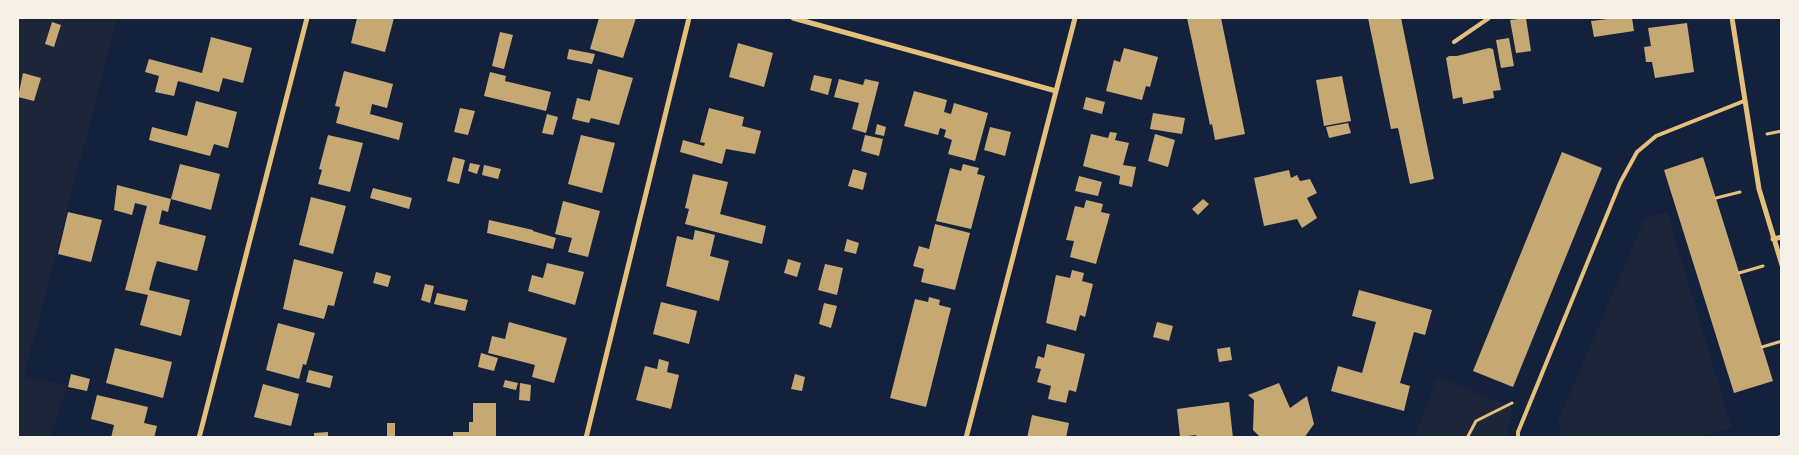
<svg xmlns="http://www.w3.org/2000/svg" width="1799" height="455" font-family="'PT Sans',sans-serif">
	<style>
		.green { fill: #1d2539 }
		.building { fill: #c6a872 }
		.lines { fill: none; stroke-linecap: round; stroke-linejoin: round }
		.path { stroke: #e5c07b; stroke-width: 3 }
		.service { stroke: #e5c07b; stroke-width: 4 }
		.minor { stroke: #e5c07b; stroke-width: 5 }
	</style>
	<rect width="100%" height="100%" fill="#14213d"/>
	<!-- green -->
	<path class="green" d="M 18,18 L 117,18 L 24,376 L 67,386 L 50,437 L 18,437 Z
		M 1667,212 L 1732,428 L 1699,437 L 1562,437 L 1558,421 L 1645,218 Z
		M 1437,376 L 1514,409 L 1509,421 L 1507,437 L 1418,437 L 1417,432 Z"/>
	<!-- building -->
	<path class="building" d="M 357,18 L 394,18 L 385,52 L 351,43 Z
		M 599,18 L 636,18 L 623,58 L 590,49 Z
		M 1187,18 L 1221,18 L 1245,134 L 1215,140 L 1212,124 L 1210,125 Z
		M 1368,18 L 1401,18 L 1434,179 L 1410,184 L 1398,128 L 1391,129 Z
		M 1526,18 L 1531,51 L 1516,53 L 1510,20 Z
		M 1616,18 L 1632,18 L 1634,31 L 1594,37 L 1591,21 Z
		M 52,22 L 61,25 L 54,47 L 45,44 Z
		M 1687,23 L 1694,72 L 1655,78 L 1652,62 L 1646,62 L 1644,47 L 1651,46 L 1648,28 Z
		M 500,32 L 513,35 L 504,69 L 492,66 Z
		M 211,37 L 252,48 L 243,83 L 223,78 L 219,92 L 178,81 L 174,96 L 155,92 L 159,76 L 145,72 L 149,59 L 202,73 Z
		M 1509,38 L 1514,66 L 1501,68 L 1496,40 Z
		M 738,43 L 773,53 L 764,87 L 729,77 Z
		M 1124,48 L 1158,57 L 1150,87 L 1146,86 L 1142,100 L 1106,91 L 1114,60 L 1120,62 Z
		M 1489,48 L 1493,49 L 1501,90 L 1493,91 L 1494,98 L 1463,104 L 1462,97 L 1453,99 L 1446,58 L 1449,56 L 1457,56 Z
		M 569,49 L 595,54 L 592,64 L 567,59 Z
		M 598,69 L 633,78 L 619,125 L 591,118 L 589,123 L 572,119 L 577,98 L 590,101 Z
		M 344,71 L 393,84 L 387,108 L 372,104 L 370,114 L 403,123 L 399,140 L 336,123 L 340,107 L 335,106 Z
		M 490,72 L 506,76 L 505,81 L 551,92 L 546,111 L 484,96 Z
		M 23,73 L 41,78 L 34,101 L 18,97 Z
		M 814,75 L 832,79 L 828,95 L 810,90 Z
		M 1342,76 L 1351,121 L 1324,126 L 1316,80 Z
		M 839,79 L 863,85 L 865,79 L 879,82 L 866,133 L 852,129 L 859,103 L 834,97 Z
		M 914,91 L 947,100 L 944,112 L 951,114 L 954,103 L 988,113 L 975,161 L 948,154 L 952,140 L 944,137 L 946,130 L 940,128 L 938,135 L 904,126 Z
		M 1086,97 L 1105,102 L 1102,114 L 1083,109 Z
		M 196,101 L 237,112 L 228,148 L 214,144 L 210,156 L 149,140 L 152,127 L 187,136 Z
		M 460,108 L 475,111 L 468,135 L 454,132 Z
		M 709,108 L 744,117 L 742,126 L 761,131 L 755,154 L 726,149 L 722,164 L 680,152 L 683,140 L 704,146 L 705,143 L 700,142 Z
		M 1153,113 L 1185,118 L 1182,134 L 1150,129 Z
		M 547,114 L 558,117 L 553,135 L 542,133 Z
		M 1348,123 L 1351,133 L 1329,138 L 1326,127 Z
		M 877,124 L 886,127 L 884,136 L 875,134 Z
		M 990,127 L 1011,132 L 1005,156 L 984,150 Z
		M 1110,132 L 1117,133 L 1115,140 L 1129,143 L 1123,165 L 1136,167 L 1132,187 L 1119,184 L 1120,176 L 1083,166 L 1091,134 L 1108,138 Z
		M 1155,134 L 1175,140 L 1168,167 L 1148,161 Z
		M 328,135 L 363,143 L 350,192 L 318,184 L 322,170 L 319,169 Z
		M 581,135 L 615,143 L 602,193 L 568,184 Z
		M 865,135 L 883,139 L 879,156 L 861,151 Z
		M 1562,152 L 1602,168 L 1513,387 L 1473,371 Z
		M 453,157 L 465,160 L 459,184 L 447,181 Z
		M 1703,157 L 1773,381 L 1734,393 L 1664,170 Z
		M 470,163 L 480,165 L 477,174 L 468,171 Z
		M 180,164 L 220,174 L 211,210 L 171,199 Z
		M 963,164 L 979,168 L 977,174 L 985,176 L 971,229 L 936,221 L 950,168 L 961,171 Z
		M 484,165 L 501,169 L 498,179 L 482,175 Z
		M 853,169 L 867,173 L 863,190 L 848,186 Z
		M 1289,170 L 1291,178 L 1297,175 L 1300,181 L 1310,179 L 1317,193 L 1307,198 L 1317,218 L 1302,228 L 1297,219 L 1264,226 L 1254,178 Z
		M 693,174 L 728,182 L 720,214 L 766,226 L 762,244 L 685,224 L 689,209 L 685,208 Z
		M 1079,176 L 1102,182 L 1098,196 L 1075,191 Z
		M 117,185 L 171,199 L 168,212 L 162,210 L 159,224 L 206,236 L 197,271 L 157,261 L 153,274 L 149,290 L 190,300 L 181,336 L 140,325 L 148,295 L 125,290 L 147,206 L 135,203 L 132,215 L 114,210 Z
		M 373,188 L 412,198 L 409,209 L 370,198 Z
		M 311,197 L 346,206 L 333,254 L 299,245 Z
		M 1203,199 L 1209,204 L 1198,215 L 1192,209 Z
		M 1086,200 L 1103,204 L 1101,212 L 1110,214 L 1096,264 L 1070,257 L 1074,241 L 1066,240 L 1075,206 L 1084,208 Z
		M 563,201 L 600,211 L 588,257 L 568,252 L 572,238 L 555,234 Z
		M 68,212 L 102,220 L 91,262 L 58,254 Z
		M 489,220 L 533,230 L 533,231 L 556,238 L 553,249 L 487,233 Z
		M 935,224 L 970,233 L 955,290 L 921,282 L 924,269 L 913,266 L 919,246 L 929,249 Z
		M 695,230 L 715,235 L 710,256 L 729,261 L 719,301 L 666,286 L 677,236 L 693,240 Z
		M 847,239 L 859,243 L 856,254 L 844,251 Z
		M 294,259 L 343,272 L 334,306 L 328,305 L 324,319 L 283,309 Z
		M 788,259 L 801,263 L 797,277 L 784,273 Z
		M 547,263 L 584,272 L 575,305 L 528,291 L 532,275 L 543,278 Z
		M 825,264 L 843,268 L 837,295 L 818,290 Z
		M 1072,270 L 1084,273 L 1082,281 L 1093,284 L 1085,317 L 1080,315 L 1076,331 L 1046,323 L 1056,275 L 1070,278 Z
		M 376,272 L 391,276 L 388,287 L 373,283 Z
		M 425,284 L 434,286 L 430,303 L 421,300 Z
		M 1359,290 L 1432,310 L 1425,335 L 1414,332 L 1400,383 L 1410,386 L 1404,411 L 1331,391 L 1338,366 L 1362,373 L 1376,322 L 1352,316 Z
		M 437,293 L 468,300 L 465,311 L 434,304 Z
		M 929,297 L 940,300 L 939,305 L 951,308 L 926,407 L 890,398 L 915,299 L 928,302 Z
		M 661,302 L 697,311 L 689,344 L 653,334 Z
		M 824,303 L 837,306 L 831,328 L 819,324 Z
		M 509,322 L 567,338 L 554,383 L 532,377 L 535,365 L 488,353 L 492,336 L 505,339 Z
		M 1157,322 L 1173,326 L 1169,341 L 1153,337 Z
		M 278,323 L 315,333 L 306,365 L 303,364 L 299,379 L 266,370 Z
		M 1047,344 L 1085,354 L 1076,392 L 1069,390 L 1066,403 L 1048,399 L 1051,386 L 1037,382 L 1041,369 L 1035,368 L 1038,356 L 1044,358 Z
		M 1230,347 L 1232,360 L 1219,362 L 1217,349 Z
		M 115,348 L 172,362 L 163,398 L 106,383 Z
		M 481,353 L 498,358 L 494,371 L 478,367 Z
		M 659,359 L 669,362 L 667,372 L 679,375 L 671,409 L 636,400 L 645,366 L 657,369 Z
		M 309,370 L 333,376 L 330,388 L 306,382 Z
		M 71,374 L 90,379 L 87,391 L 68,387 Z
		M 795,374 L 805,377 L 802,391 L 791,389 Z
		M 505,380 L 518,383 L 516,390 L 503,387 Z
		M 520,383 L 531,385 L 530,401 L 519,400 Z
		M 1279,383 L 1290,408 L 1307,396 L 1314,424 L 1304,438 L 1261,438 L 1253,430 L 1254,400 L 1248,395 Z
		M 263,384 L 299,394 L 291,426 L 254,417 Z
		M 97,395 L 148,407 L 144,423 L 157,426 L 154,438 L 111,438 L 114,425 L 91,419 Z
		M 1229,402 L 1233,438 L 1197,438 L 1196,435 L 1180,437 L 1177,409 Z
		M 473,403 L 496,403 L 496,438 L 453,438 L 453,432 L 469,432 L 469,422 L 473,422 Z
		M 1032,415 L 1069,423 L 1066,438 L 1027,438 Z
		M 387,423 L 395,423 L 395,438 L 387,438 Z
		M 328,432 L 328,438 L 314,438 L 314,433 Z"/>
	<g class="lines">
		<!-- path -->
		<path class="path" d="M 1767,134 L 1782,131
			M 1716,198 L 1740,192
			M 1739,273 L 1763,266
			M 1762,347 L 1782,341
			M 1467,438 L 1476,421 L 1512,403"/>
		<!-- service -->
		<path class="service" d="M 1454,42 L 1489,18
			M 1518,438 L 1518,432 L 1620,183 L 1637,152 L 1656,136 L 1744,101
			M 1778,438 L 1782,436"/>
		<!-- minor -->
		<path class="minor" d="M 793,18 L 1056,91
			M 1732,18 L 1759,189 L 1782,265
			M 1773,239 L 1782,237
			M 199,438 L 307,18
			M 586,438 L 689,18
			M 966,438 L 1075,18"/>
	</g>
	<!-- border -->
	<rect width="1799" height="455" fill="none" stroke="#f6f1e7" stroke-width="38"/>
</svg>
